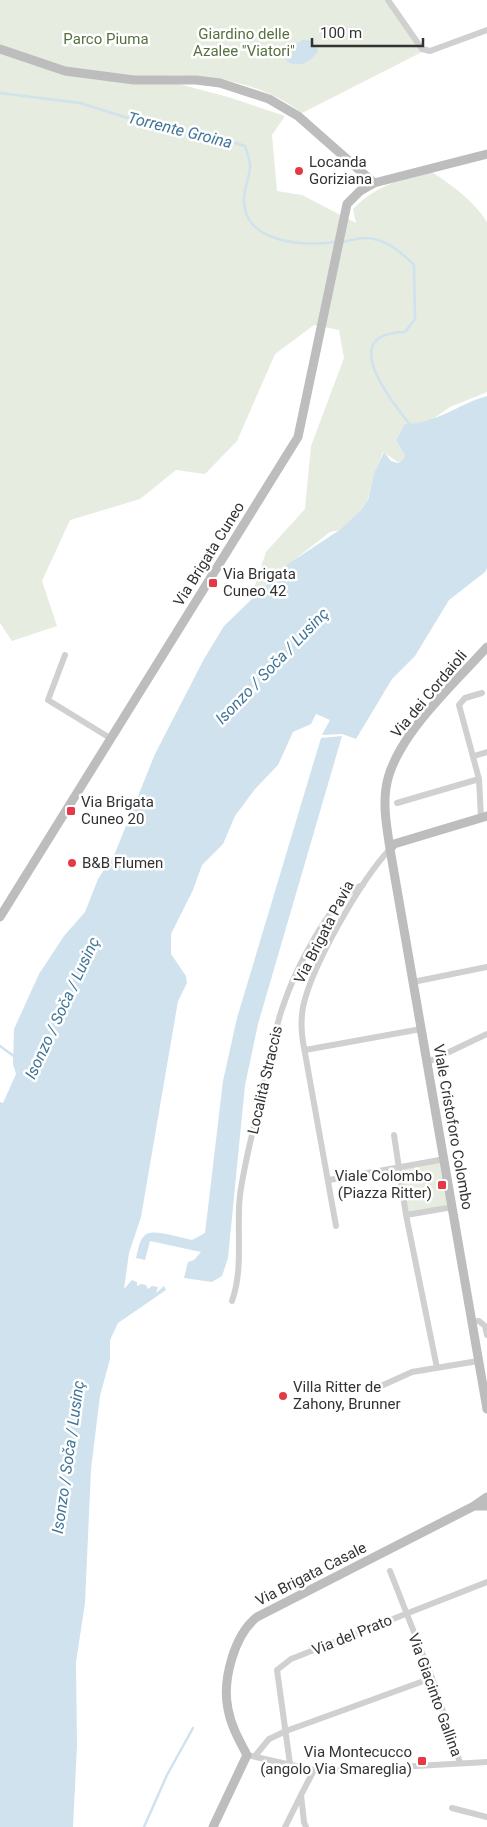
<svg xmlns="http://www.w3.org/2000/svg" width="487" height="1827" font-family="Roboto,sans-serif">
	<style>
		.green { fill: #e6ecdf }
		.water { fill: #cfe2ee }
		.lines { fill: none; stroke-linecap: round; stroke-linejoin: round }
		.stream { stroke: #cfe2ee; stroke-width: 2.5 }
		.street { stroke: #d0d0d0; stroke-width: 6 }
		.secondary { stroke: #bdbdbd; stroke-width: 9 }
		.poi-dot { fill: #e63946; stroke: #fff; stroke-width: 2 }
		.labels { text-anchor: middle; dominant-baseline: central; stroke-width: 5; stroke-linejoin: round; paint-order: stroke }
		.park-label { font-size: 15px; fill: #56703f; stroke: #fff }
		.poi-label { font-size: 15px; fill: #333; stroke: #fff; text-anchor: start }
		.street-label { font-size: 15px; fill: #333; stroke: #fff }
		.water-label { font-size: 16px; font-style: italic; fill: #3f7597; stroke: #fff }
	</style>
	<rect width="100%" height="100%" fill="#fff"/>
	<!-- green -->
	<path class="green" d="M 0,0 L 386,0 L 422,52 L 302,113 C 263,83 208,73 160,76 L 160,79 L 228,97 L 285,116 L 272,135 L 277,191 L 302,195 L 356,223 L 353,209 C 378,184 400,180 432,172 C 453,186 473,200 487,222 L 487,392 L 450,407 L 427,423 L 405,425 L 396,440 L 405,454 L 405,459 L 398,462 L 383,452 L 374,474 L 367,502 L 357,514 L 341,530 L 330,532 L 285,567 L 250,600 L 266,552 L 305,509 L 311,446 L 344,358 L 339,330 L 314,325 L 275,354 L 237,441 L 205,474 L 176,470 L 140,499 L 70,520 L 42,581 L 57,626 L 12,641 L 0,623 Z
		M 445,1159 L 453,1207 L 406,1215 L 399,1167 Z"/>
	<!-- water -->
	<path class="water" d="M 303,40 C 312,40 316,43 318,51 C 311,62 301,67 289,63 L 285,58 L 286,49 Z
		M 487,396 L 487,568 L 485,572 L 449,600 L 415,656 L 392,679 L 356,739 L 342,734 L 322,735 L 330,720 L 316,714 L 311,724 L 293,732 L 278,765 L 255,789 L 235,816 L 223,844 L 202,865 L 193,890 L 171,934 L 171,954 L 186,976 L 187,983 L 178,1001 L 141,1217 L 129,1253 L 124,1289 L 132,1280 L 137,1282 L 137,1286 L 141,1284 L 146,1285 L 148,1289 L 152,1286 L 158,1287 L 156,1293 L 164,1286 L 166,1290 L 118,1323 L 110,1340 L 110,1359 L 100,1396 L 91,1469 L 85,1603 L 76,1662 L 77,1746 L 73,1827 L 0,1827 L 0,1102 L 3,1103 L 16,1074 L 13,1064 L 14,1029 L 39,974 L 64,936 L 85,912 L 98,879 L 115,853 L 155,754 L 204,659 L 224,626 L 288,564 L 341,529 L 361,510 L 368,500 L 374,473 L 384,452 L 391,461 L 398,463 L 404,459 L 405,455 L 396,440 L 405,424 C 436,424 458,404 487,396 Z
		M 342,736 L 258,1024 L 245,1085 L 228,1258 L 222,1276 L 212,1282 L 184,1278 L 188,1262 L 194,1260 L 201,1252 L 150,1241 L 145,1260 L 136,1258 C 138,1251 139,1240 145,1235 C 152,1228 181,1238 192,1240 L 205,1233 L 223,1081 L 237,1018 L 321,738 Z"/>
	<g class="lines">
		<!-- stream -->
		<path class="stream" d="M 0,93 L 80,103 L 170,131 L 226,140 L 245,146 C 247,153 251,161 250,168 C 249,179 243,191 244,202 C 246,244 305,246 335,242
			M 341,242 C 349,241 357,238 365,238 C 385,238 401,252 414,265 L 415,319 L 405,332 C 335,333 392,401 411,426
			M 0,1046 L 15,1057
			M 144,1827 L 167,1775 L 193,1728"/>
		<!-- street -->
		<path class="street" d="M 388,0 L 422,49 L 430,51 L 487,30
			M 65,655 L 48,700 L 110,738
			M 474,756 L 487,752
			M 397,803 L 479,779
			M 481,818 L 479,779 L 459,705 L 465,698 L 482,693
			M 413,982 L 487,967
			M 305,1050 L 421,1029
			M 426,1063 L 487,1034
			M 394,1135 L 406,1215 L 437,1368
			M 329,1180 L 445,1159
			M 406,1215 L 453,1207
			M 336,1226 L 303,1042 C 301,1030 301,1019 303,1007 C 312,965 361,880 390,849
			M 232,1301 C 244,1267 236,1231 240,1195 C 245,1158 256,1120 264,1084 C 270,1058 274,1031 283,1006 C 293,976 331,894 363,885
			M 471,1322 L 479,1321 L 485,1326 L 487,1335
			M 381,1386 L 412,1372 L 478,1361
			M 390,1571 L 432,1678 L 460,1763
			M 247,1755 L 314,1770 L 345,1770 L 487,1762
			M 255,1756 L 269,1739 L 286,1731 L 432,1678
			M 290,1764 L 277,1670 L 291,1659 L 487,1582
			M 452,1808 L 487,1817
			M 285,1827 L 301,1795
			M 306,1827 L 304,1822 L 301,1795 L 314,1770"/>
		<!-- secondary -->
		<path class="secondary" d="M 0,49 L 65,71 L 134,80 L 196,80 L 220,83 L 269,99 L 298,116 L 374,183
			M 487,647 C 454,684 393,738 386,788 C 383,809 387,828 390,849 L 487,1409
			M 390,849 L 394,844 L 487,816
			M 0,917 L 298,437 L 347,204 L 360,191 L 374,183 L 487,154
			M 474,1506 L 487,1497
			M 213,1827 L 247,1755 C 239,1740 231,1726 228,1709 C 222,1681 234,1635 257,1617 L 474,1506 L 487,1506"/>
	</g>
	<!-- markers -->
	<g class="poi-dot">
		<circle cx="299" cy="171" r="5"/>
		<rect x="208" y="578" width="10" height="10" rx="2.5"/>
		<rect x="66" y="806" width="10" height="10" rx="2.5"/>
		<circle cx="72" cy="863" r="5"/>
		<rect x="437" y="1180" width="10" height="10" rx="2.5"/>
		<circle cx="283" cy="1396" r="5"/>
		<rect x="417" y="1756" width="10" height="10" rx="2.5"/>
	</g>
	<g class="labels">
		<!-- park labels -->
		<g class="park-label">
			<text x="244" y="34">Giardino delle<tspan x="244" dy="17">Azalee "Viatori"</tspan></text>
			<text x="106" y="39">Parco Piuma</text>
		</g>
		<!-- poi labels -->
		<g class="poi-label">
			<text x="309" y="162">Locanda<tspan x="309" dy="17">Goriziana</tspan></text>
			<text x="223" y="574">Via Brigata<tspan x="223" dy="17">Cuneo 42</tspan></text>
			<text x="81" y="802">Via Brigata<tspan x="81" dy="17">Cuneo 20</tspan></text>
			<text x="82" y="863">B&amp;B Flumen</text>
			<text x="432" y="1176" text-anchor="end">Viale Colombo<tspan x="432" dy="17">(Piazza Ritter)</tspan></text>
			<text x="293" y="1387">Villa Ritter de<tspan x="293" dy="17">Zahony, Brunner</tspan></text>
			<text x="412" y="1752" text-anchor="end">Via Montecucco<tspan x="412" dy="17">(angolo Via Smareglia)</tspan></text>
		</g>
		<!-- street labels -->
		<g class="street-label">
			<text transform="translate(209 554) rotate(-58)">Via Brigata Cuneo</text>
			<text transform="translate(429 694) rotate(-50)">Via dei Cordaioli</text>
			<text transform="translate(324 932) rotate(-63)">Via Brigata Pavia</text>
			<text transform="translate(265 1080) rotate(-77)">Località Straccis</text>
			<text transform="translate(453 1127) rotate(80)">Viale Cristoforo Colombo</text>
			<text transform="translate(311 1574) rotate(-27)">Via Brigata Casale</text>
			<text transform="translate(352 1635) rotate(-22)">Via del Prato</text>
			<text transform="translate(435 1695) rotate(70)">Via Giacinto Gallina</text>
		</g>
		<!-- water labels -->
		<g class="water-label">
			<text transform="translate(180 130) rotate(14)">Torrente Groina</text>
			<text transform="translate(272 666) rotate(-46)">Isonzo / Soča / Lusinç</text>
			<text transform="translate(62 1008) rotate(-65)">Isonzo / Soča / Lusinç</text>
			<text transform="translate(68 1457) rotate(-82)">Isonzo / Soča / Lusinç</text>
		</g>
	</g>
	<!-- scale -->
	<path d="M312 38v8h111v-8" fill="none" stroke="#333333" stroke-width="2.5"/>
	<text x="320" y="38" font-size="15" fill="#333333" stroke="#ffffff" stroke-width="4" paint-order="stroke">100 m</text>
</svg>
